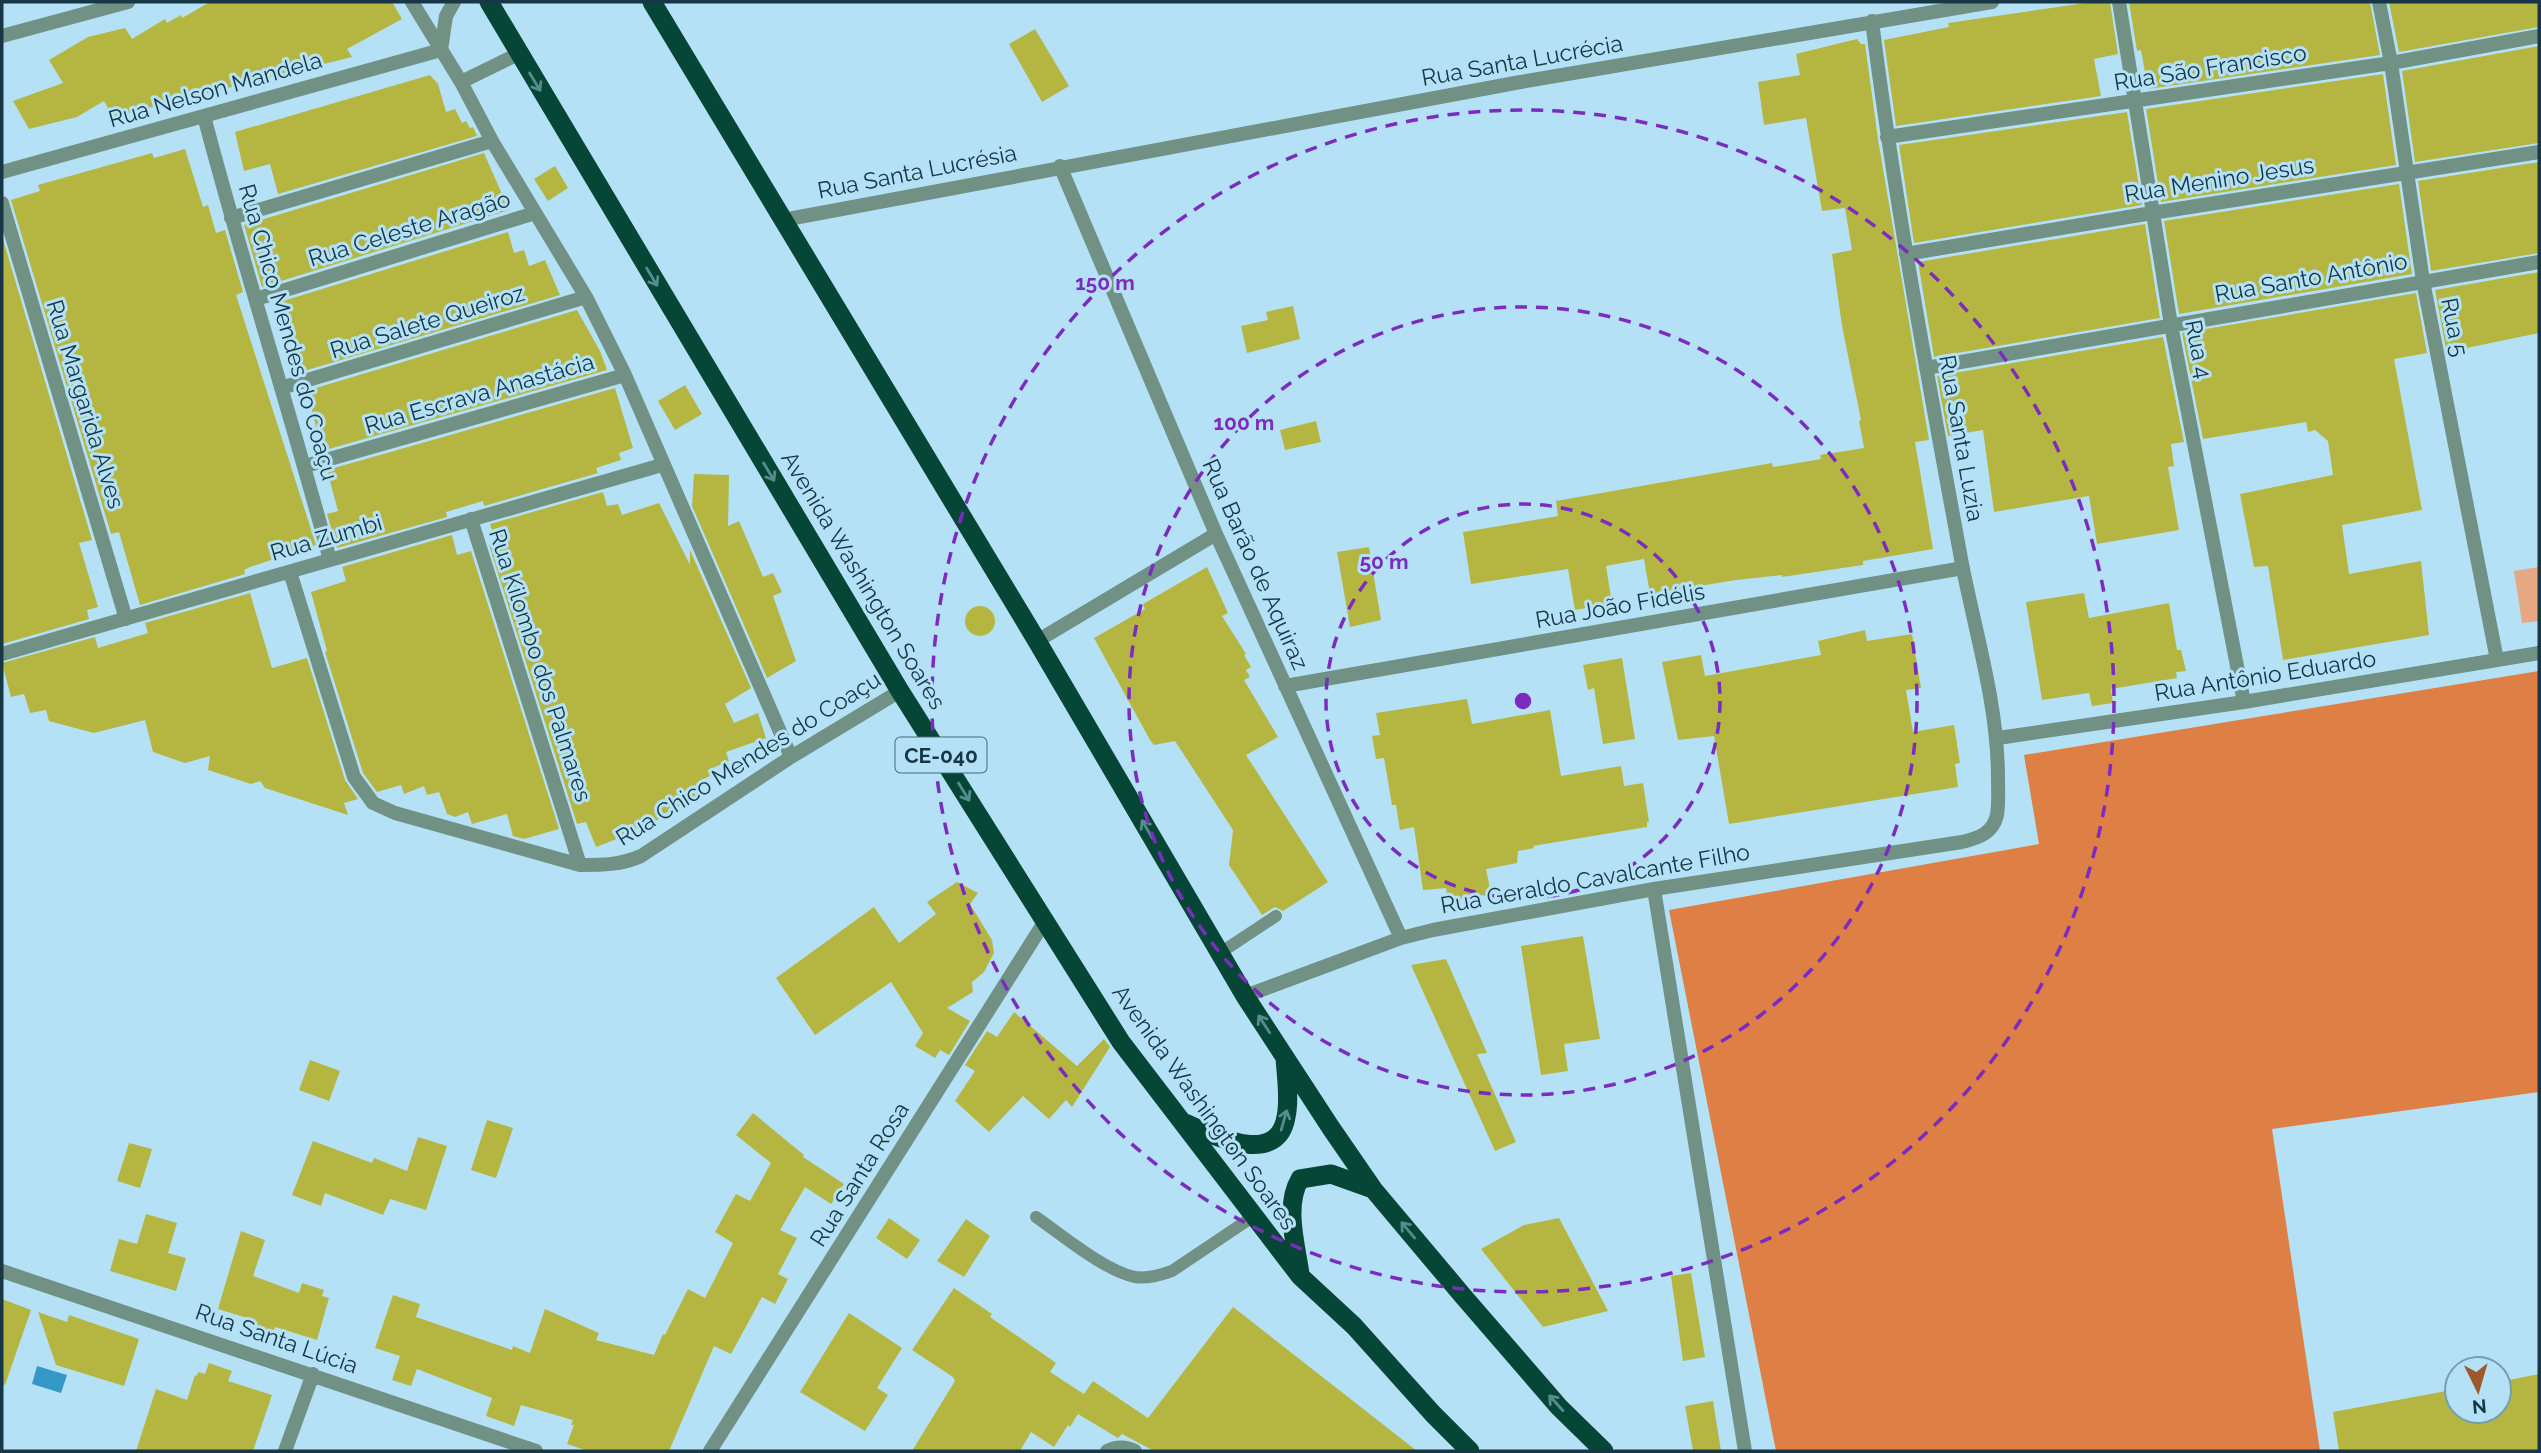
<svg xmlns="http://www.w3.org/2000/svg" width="2541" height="1453" font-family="Raleway,sans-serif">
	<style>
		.green { fill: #e6a783 }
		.forest { fill: #de7f45 }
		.water { fill: #3499c4 }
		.building { fill: #b5b641 }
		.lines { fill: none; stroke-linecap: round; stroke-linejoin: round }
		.service { stroke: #709184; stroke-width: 12 }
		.minor { stroke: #709184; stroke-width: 14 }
		.trunk { stroke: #064636; stroke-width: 19 }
		.oneway { stroke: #558c8d }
		.ring { fill: none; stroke: #7b2cbf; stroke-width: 3.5; stroke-dasharray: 12 9 }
		.labels { text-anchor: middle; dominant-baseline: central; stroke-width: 6; stroke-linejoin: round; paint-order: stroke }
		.shield { fill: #b5e1f7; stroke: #466a7b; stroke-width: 2 }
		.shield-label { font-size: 21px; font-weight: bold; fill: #173746 }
		.street-label { font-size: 23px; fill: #173746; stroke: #b5e1f7 }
		.centre { fill: #7b2cbf; stroke: #b5e1f7; stroke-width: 3.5 }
		.ring-label { font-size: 21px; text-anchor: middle; font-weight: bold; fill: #7b2cbf; stroke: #b5e1f7; stroke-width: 6; stroke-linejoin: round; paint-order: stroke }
	</style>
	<rect width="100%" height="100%" fill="#b5e1f7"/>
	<!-- green -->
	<path class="green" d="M 2539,567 L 2539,621 L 2522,623 L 2514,571 Z"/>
	<!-- forest -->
	<path class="forest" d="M 2539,671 L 2539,1092 L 2272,1129 L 2320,1451 L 1776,1451 L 1669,910 L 2039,844 L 2024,755 Z"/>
	<!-- water -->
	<path class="water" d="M 37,1366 L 67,1375 L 61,1393 L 32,1384 Z"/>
	<!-- building -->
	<path class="building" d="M 210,2 L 392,2 L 402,19 L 347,49 L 352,57 L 113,117 L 104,101 L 77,117 L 29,129 L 13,101 L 63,83 L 49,60 L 88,37 L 125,28 L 132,39 L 165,19 L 167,23 L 181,15 L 182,18 Z
		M 2092,2 L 2110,2 L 2118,54 L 2094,59 L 2101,96 L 1896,126 L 1884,40 L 1949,27 L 1948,23 Z
		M 2129,2 L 2370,2 L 2380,55 L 2148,89 L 2141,50 L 2137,51 Z
		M 2389,2 L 2539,2 L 2539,27 L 2399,52 Z
		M 1035,29 L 1069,86 L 1042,102 L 1009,44 Z
		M 1857,39 L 1861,44 L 1865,44 L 1878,139 L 1929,440 L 1915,442 L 1933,549 L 1863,561 L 1863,565 L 1782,577 L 1782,575 L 1736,580 L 1650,594 L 1644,559 L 1606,566 L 1612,604 L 1575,610 L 1568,569 L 1471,584 L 1463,532 L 1558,516 L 1556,501 L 1772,463 L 1773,467 L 1821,459 L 1820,455 L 1864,448 L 1859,421 L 1861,420 L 1842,326 L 1832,254 L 1852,250 L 1845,208 L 1822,211 L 1806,118 L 1764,125 L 1758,82 L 1800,75 L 1796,54 Z
		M 2539,46 L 2539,143 L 2415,162 L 2402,71 Z
		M 2383,74 L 2396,165 L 2161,202 L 2146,109 Z
		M 430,75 L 438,84 L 446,112 L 455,109 L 462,123 L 466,121 L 470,128 L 473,127 L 477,136 L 278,194 L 270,164 L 244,171 L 235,132 Z
		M 2127,112 L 2142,205 L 1914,243 L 1899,145 Z
		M 185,149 L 203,207 L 208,205 L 216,233 L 225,230 L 243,292 L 236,295 L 316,545 L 250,567 L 244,570 L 245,574 L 140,605 L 119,532 L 111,534 L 11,200 L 40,191 L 38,185 L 152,153 L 154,158 Z
		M 484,153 L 509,210 L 262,287 L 244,225 Z
		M 2539,162 L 2539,253 L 2431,271 L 2418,181 Z
		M 555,166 L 568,188 L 548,201 L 534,179 Z
		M 2399,184 L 2412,274 L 2179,314 L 2164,221 Z
		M 2145,224 L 2160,318 L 1934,357 L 1918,262 Z
		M 508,232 L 514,253 L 524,250 L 529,266 L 545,260 L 560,295 L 304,371 L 303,366 L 300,367 L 283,301 Z
		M 2,236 L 92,540 L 79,543 L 98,607 L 87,610 L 89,619 L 2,644 Z
		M 2539,272 L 2539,333 L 2452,351 L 2452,348 L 2446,349 L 2435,290 Z
		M 2416,293 L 2427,353 L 2394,359 L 2422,510 L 2342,525 L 2349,574 L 2421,561 L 2429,635 L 2283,660 L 2268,566 L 2254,567 L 2240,494 L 2333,475 L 2328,441 L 2315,430 L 2308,432 L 2306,422 L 2203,439 L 2182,333 Z
		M 1293,306 L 1300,339 L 1247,353 L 1241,326 L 1268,320 L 1266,312 Z
		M 577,310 L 600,351 L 607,370 L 322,451 L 311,407 L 314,406 L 309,390 Z
		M 2163,337 L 2184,442 L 2171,444 L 2174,466 L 2168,467 L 2179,530 L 2097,544 L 2089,496 L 1994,512 L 1983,430 L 1948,436 L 1937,376 Z
		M 685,385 L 702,414 L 675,430 L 658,401 Z
		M 615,388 L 633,448 L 619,453 L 621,460 L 596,468 L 598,473 L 484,506 L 483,501 L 446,512 L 447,517 L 337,548 L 327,514 L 338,511 L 327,470 Z
		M 1316,421 L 1321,442 L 1285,450 L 1280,430 Z
		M 694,474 L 729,475 L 728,526 L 739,521 L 763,577 L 773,573 L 782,592 L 773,596 L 796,661 L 767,678 L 692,506 Z
		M 603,492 L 607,506 L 618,504 L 622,515 L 659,503 L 690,565 L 690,550 L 751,688 L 725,704 L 734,723 L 758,713 L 766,738 L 726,752 L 729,761 L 708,770 L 710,776 L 699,781 L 705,795 L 661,815 L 662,818 L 631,831 L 632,833 L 596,847 L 586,822 L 577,824 L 489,545 L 496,543 L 490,524 Z
		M 452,535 L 457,555 L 471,551 L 559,829 L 524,839 L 513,836 L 507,814 L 472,824 L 468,812 L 455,817 L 447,814 L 439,792 L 427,795 L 424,786 L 404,794 L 401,785 L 377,792 L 363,773 L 325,652 L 327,651 L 311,592 L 346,581 L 342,567 Z
		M 1369,547 L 1381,620 L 1350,627 L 1337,552 Z
		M 1207,567 L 1228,613 L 1222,616 L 1246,654 L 1244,655 L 1251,667 L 1246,670 L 1250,677 L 1244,680 L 1278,737 L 1246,755 L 1328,882 L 1283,911 L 1275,907 L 1262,915 L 1229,865 L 1233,830 L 1175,741 L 1154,745 L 1150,740 L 1094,638 L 1145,609 L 1143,604 Z
		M 250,593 L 272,668 L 307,658 L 345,780 L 358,799 L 344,803 L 348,815 L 265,788 L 260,781 L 251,784 L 208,770 L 210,756 L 185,763 L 153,752 L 145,720 L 94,733 L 49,721 L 46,710 L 30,713 L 24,694 L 11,697 L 2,663 L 95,637 L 98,648 L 148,633 L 145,623 Z
		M 2084,593 L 2089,618 L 2169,603 L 2177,650 L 2181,650 L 2186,671 L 2176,672 L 2177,678 L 2111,689 L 2113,703 L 2092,706 L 2089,693 L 2042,700 L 2026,602 Z
		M965 621a15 15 0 1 1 30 0a15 15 0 1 1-30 0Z
		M 1865,630 L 1867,641 L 1912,634 L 1921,688 L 1906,690 L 1913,732 L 1954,725 L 1960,763 L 1955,764 L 1958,787 L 1729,824 L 1714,736 L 1678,740 L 1662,662 L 1701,655 L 1705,676 L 1821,655 L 1818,641 Z
		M 1622,658 L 1635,739 L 1603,744 L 1594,688 L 1588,690 L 1583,665 Z
		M 1467,699 L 1472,724 L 1550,710 L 1561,776 L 1621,766 L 1624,786 L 1643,783 L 1649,822 L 1647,822 L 1647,827 L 1533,846 L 1534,848 L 1518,851 L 1517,863 L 1486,869 L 1491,894 L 1448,901 L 1446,888 L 1423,890 L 1414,827 L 1400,830 L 1396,805 L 1392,805 L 1384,758 L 1376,759 L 1372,736 L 1380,735 L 1376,713 Z
		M 957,882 L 978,893 L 970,904 L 992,940 L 994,953 L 984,972 L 972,982 L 973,992 L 947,1008 L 970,1021 L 949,1055 L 940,1050 L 935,1058 L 915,1046 L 923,1033 L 891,982 L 815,1035 L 776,978 L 874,907 L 899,943 L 936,914 L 927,902 Z
		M 1583,936 L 1600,1039 L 1564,1044 L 1568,1071 L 1541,1075 L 1521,946 Z
		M 1446,959 L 1487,1053 L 1477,1054 L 1516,1142 L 1495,1151 L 1411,965 Z
		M 1014,1012 L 1077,1066 L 1104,1039 L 1110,1047 L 1072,1107 L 1066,1100 L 1049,1119 L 1023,1096 L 989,1132 L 955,1101 L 975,1071 L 965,1065 L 987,1031 L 997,1037 Z
		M 310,1060 L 340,1071 L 329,1101 L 299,1090 Z
		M 753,1113 L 804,1155 L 803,1157 L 844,1184 L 831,1204 L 805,1187 L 780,1230 L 797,1238 L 778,1274 L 788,1279 L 775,1304 L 762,1297 L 731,1354 L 714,1346 L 669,1451 L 588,1451 L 567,1444 L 574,1425 L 571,1425 L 573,1420 L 521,1405 L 514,1426 L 486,1416 L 492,1398 L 417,1369 L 411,1386 L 392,1380 L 400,1356 L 375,1348 L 393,1295 L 420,1304 L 416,1317 L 512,1350 L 513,1346 L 530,1353 L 545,1309 L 599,1333 L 596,1340 L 654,1355 L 663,1334 L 665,1335 L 688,1289 L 705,1298 L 733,1243 L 715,1232 L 736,1194 L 750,1201 L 771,1163 L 736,1135 Z
		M 487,1120 L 513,1128 L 496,1178 L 471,1170 Z
		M 418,1137 L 447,1146 L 426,1210 L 390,1199 L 383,1215 L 325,1193 L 321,1206 L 292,1195 L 313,1141 L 372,1163 L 374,1158 L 407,1171 Z
		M 129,1143 L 152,1149 L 140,1188 L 117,1181 Z
		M 146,1214 L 177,1223 L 168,1253 L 186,1258 L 176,1291 L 110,1271 L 119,1239 L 137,1244 Z
		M 889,1218 L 920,1240 L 907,1259 L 876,1238 Z
		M 1559,1218 L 1608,1311 L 1543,1327 L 1481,1249 L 1524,1225 Z
		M 966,1219 L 990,1236 L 964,1277 L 937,1261 Z
		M 241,1231 L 265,1240 L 253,1276 L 299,1293 L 302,1283 L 324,1290 L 322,1296 L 329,1298 L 317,1340 L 275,1327 L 271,1339 L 246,1330 L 250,1319 L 218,1309 Z
		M 1691,1273 L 1705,1357 L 1683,1361 L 1671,1276 Z
		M 954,1288 L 992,1314 L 990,1317 L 1056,1363 L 1050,1372 L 1084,1394 L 1093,1381 L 1148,1418 L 1233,1307 L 1417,1451 L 1154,1451 L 1122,1434 L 1118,1438 L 1078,1414 L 1070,1427 L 1068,1425 L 1054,1447 L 1031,1432 L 1020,1451 L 912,1451 L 955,1381 L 953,1377 L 912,1350 Z
		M 2,1299 L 31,1310 L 5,1385 L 2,1384 Z
		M 38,1312 L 67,1322 L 69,1315 L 139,1339 L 124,1386 L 56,1365 Z
		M 849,1313 L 902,1348 L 877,1388 L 888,1395 L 865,1431 L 800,1392 Z
		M 209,1363 L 232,1371 L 228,1381 L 272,1395 L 253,1451 L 136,1451 L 156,1389 L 187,1400 L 195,1375 L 197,1376 L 198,1372 L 205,1374 Z
		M 2539,1374 L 2539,1451 L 2339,1451 L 2333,1412 L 2457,1389 L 2457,1411 L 2499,1411 L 2499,1382 Z
		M 1713,1401 L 1721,1451 L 1693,1451 L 1685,1406 Z"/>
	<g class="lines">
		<!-- service -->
		<path class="service" d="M 1220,953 L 1276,916
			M 1036,1217 C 1062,1235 1105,1271 1135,1277 C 1148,1279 1160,1275 1172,1271 L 1254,1216"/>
		<!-- minor -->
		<path class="minor" d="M 412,2 L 461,82 L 492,141 L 586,297 L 625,375 L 791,757
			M 2119,2 L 2171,325 L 2244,702
			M 2379,2 L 2391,63 L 2423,281 L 2497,660
			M 2,36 L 128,2
			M 461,82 L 518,54
			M 204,116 C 243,265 290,411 330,560
			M 1887,137 L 2391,63 L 2539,36
			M 1060,166 L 1216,534 L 1401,938
			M 2,172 L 441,50 L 446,16 L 454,2
			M 2,203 L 126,619
			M 231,218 L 492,141
			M 783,220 L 1515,83 L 1992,2
			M 1906,254 L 2152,213 L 2539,152
			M 256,299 L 535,213
			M 1926,368 L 2539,262
			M 281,388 L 586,297
			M 305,466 L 625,375
			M 471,519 L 580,865
			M 290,572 L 354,777 L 373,803 L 395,813 L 580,865 C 602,865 621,865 641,856 L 791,757 L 900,691
			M 1037,641 L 1216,534
			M 2,654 L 662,465
			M 1285,686 L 1963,568
			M 1998,738 L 2244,702 L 2539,653
			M 1654,889 L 1745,1451
			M 1245,996 L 1401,938 L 1433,930 L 1654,889 L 1962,842 C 1979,838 1993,833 1997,815 C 1999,802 1998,790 1998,778 C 1998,706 1976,635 1962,564 C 1929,384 1895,204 1872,21
			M 2,1271 L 536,1451
			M 285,1451 L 313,1374
			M 710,1451 L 1045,921
			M 1107,1451 C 1117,1446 1125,1446 1135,1451"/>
		<!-- trunk -->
		<path class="trunk" d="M 489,2 L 900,691 L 1121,1042 L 1300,1276 L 1354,1326 L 1433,1414 L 1470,1451
			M 652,2 L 1037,641 L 1245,996 L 1331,1128 L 1373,1189 L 1463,1296 L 1559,1407 L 1604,1451
			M 1185,1123 C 1213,1135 1277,1168 1286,1117 C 1290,1099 1286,1076 1285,1057
			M 1300,1274 C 1296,1245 1284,1206 1300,1179 L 1331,1174 L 1373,1189"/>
	</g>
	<!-- one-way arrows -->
	<defs><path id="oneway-shaft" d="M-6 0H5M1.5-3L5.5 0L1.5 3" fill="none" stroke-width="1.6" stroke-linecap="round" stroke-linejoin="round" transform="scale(1.75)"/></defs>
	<g class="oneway">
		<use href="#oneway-shaft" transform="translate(535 82) rotate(59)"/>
		<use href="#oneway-shaft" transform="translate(652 277) rotate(59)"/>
		<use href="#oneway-shaft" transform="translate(769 472) rotate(59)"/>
		<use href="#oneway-shaft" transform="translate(964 792) rotate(58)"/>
		<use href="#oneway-shaft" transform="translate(1147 829) rotate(-120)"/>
		<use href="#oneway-shaft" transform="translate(1264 1024) rotate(-123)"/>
		<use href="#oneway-shaft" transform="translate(1284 1120) rotate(-74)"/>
		<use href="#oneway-shaft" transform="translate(1408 1230) rotate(-130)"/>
		<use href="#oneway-shaft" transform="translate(1556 1403) rotate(-132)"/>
	</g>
	<!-- distance rings -->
	<g class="ring">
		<circle cx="1523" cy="701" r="197"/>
		<circle cx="1523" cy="701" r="394"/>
		<circle cx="1523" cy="701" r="591"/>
	</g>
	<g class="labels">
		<!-- shield labels -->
		<rect class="shield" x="895.5" y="737.5" width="91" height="35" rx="5"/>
		<g class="shield-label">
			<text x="941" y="755">CE-040</text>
		</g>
		<!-- street labels -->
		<g class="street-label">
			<text transform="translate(1522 60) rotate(-10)">Rua Santa Lucrécia</text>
			<text transform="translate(2210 67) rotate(-9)">Rua São Francisco</text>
			<text transform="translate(215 89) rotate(-16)">Rua Nelson Mandela</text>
			<text transform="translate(917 171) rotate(-11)">Rua Santa Lucrésia</text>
			<text transform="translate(2219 179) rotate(-9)">Rua Menino Jesus</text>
			<text transform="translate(409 228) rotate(-17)">Rua Celeste Aragão</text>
			<text transform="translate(2311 277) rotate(-10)">Rua Santo Antônio</text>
			<text transform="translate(427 321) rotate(-17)">Rua Salete Queiroz</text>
			<text transform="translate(2455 327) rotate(79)">Rua 5</text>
			<text transform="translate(289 332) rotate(74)">Rua Chico Mendes do Coaçu</text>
			<text transform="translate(2199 349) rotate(79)">Rua 4</text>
			<text transform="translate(479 393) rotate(-16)">Rua Escrava Anastácia</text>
			<text transform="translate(86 404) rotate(73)">Rua Margarida Alves</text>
			<text transform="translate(1962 438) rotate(80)">Rua Santa Luzia</text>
			<text transform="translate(326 537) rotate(-16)">Rua Zumbi</text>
			<text transform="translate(1256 564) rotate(66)">Rua Barão de Aquiraz</text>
			<text transform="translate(864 580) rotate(59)">Avenida Washington Soares</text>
			<text transform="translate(1620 605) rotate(-10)">Rua João Fidélis</text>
			<text transform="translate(541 665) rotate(72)">Rua Kilombo dos Palmares</text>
			<text transform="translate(2265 675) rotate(-9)">Rua Antônio Eduardo</text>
			<text transform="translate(748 758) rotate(-32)">Rua Chico Mendes do Coaçu</text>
			<text transform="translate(1595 878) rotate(-10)">Rua Geraldo Cavalcante Filho</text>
			<text transform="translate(1205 1107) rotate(54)">Avenida Washington Soares</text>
			<text transform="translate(859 1174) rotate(-58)">Rua Santa Rosa</text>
			<text transform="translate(277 1338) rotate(19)">Rua Santa Lúcia</text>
		</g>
	</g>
	<circle cx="1523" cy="701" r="10" class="centre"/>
	<g class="ring-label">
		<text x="1105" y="290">150 m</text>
		<text x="1244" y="430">100 m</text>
		<text x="1384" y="569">50 m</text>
	</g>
	<!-- border -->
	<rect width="2541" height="1453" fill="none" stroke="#173746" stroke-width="7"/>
	<!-- north arrow -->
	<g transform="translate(2478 1390) rotate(175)"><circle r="33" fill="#b5e1f7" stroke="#769db0" stroke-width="2"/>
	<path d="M0-5L12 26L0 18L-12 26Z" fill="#9e582d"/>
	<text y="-10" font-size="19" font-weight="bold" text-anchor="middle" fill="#173746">N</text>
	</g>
</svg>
